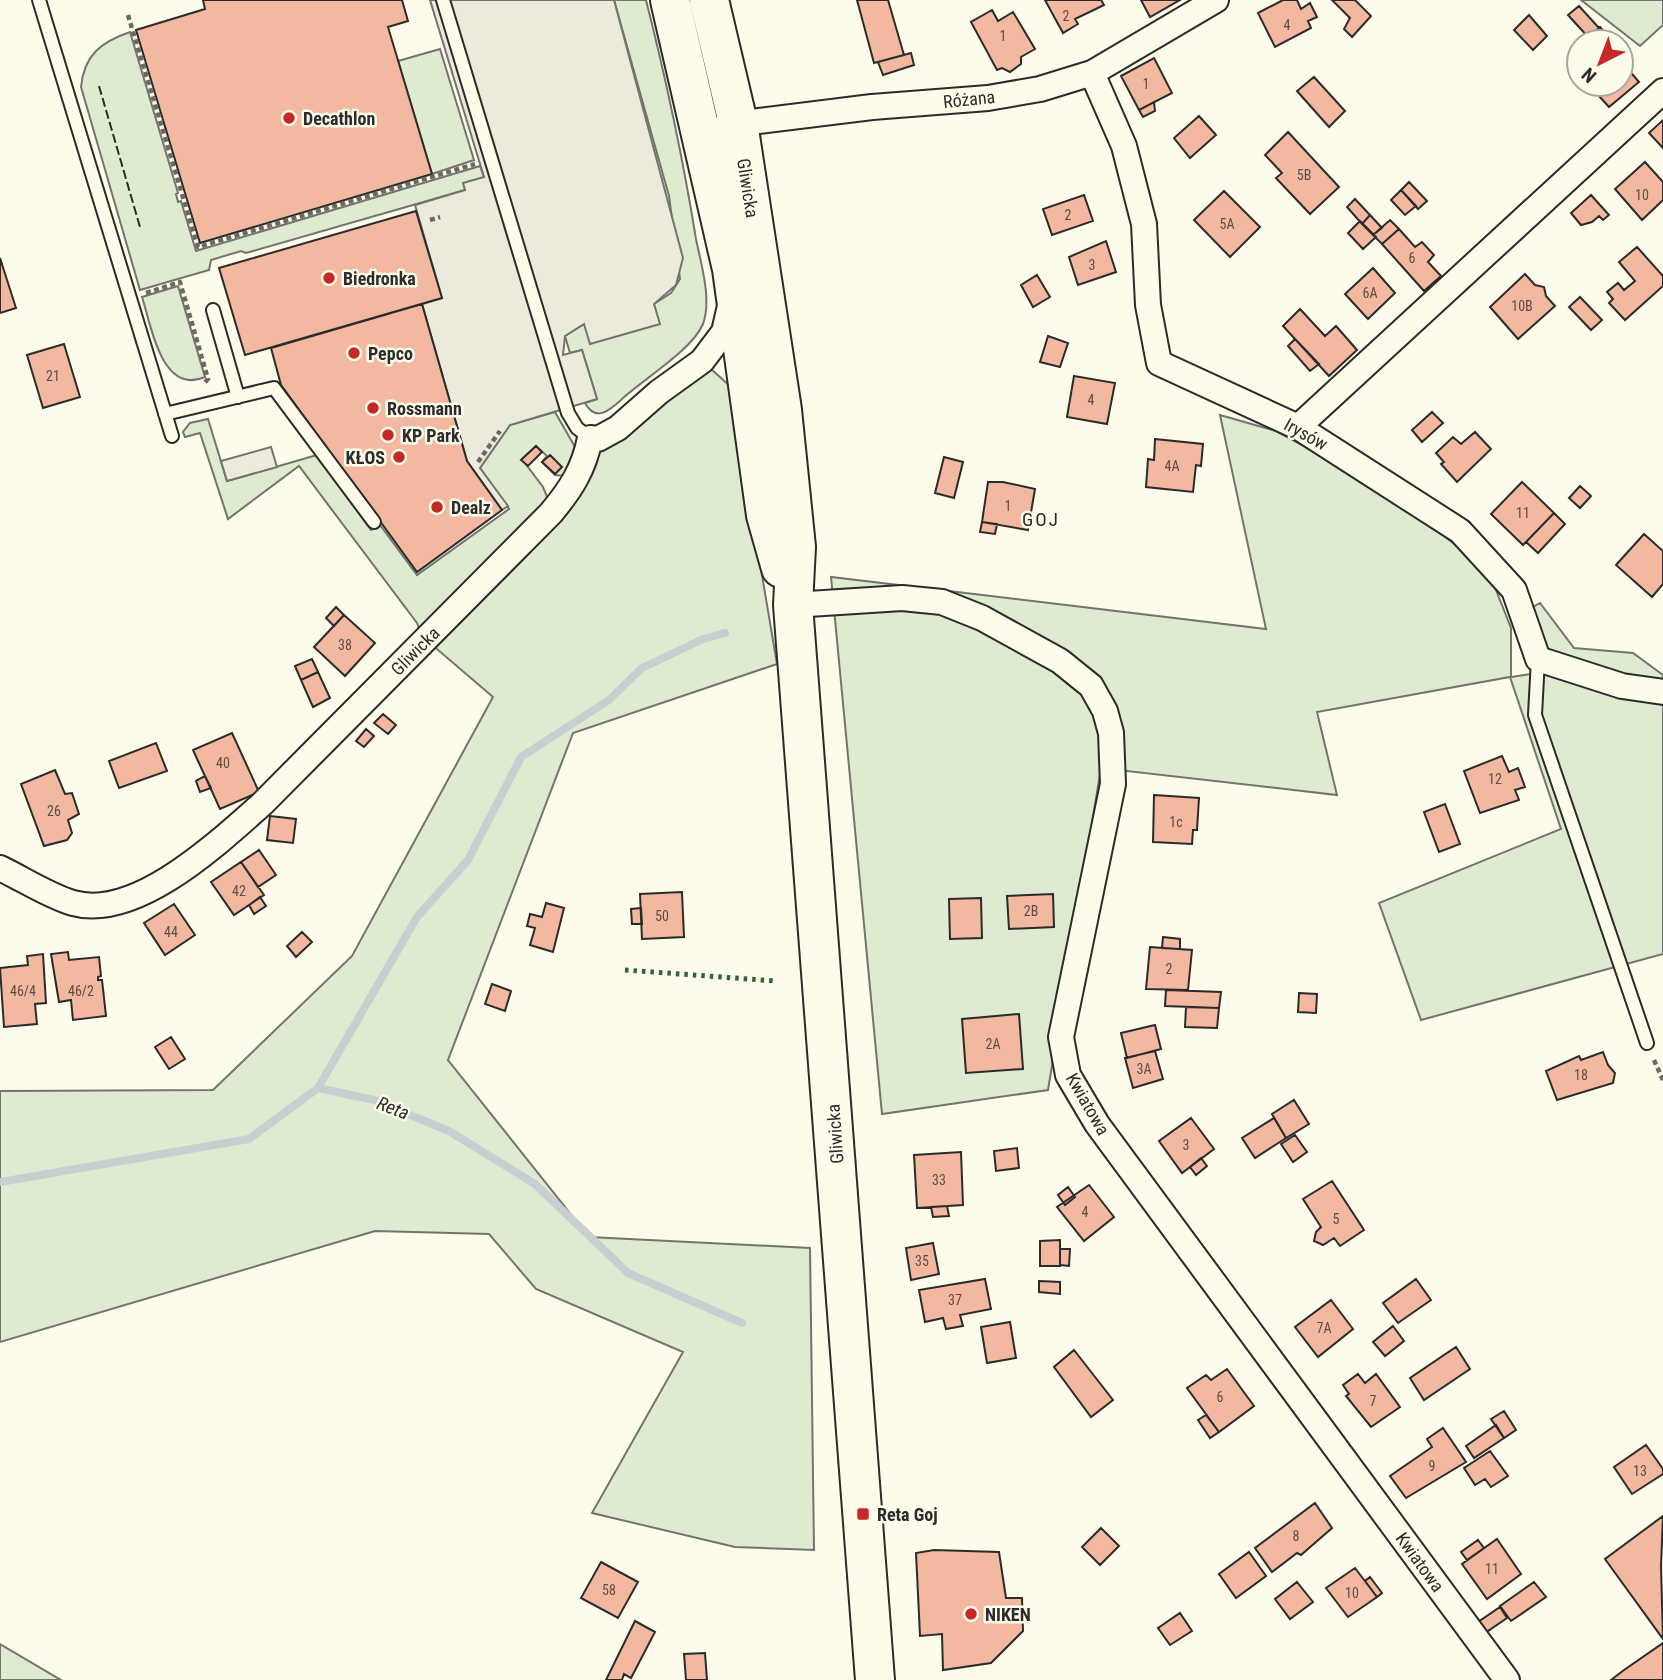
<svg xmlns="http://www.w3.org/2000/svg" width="1663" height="1680" font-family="'Roboto Condensed',sans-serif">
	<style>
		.green { fill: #deebd1; stroke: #74746e; stroke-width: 2 }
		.parking { fill: #eceadb; stroke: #74746e; stroke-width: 2 }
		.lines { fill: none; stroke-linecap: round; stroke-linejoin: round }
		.stream { stroke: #c7d0d0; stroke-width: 8 }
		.building { fill: #f2b8a0; stroke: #2b2b2b; stroke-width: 2 }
		.service-casing { stroke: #2b2b2b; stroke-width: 16 }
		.minor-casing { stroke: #2b2b2b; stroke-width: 28 }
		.primary-casing { stroke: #2b2b2b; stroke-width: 42 }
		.path { stroke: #6a6964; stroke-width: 4.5; stroke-dasharray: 5 3.5; stroke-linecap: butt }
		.service { stroke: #fdfbea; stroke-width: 12 }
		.minor { stroke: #fdfbea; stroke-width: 24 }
		.primary { stroke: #fdfbea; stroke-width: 38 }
		.hedge { stroke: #34623c; stroke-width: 5; stroke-dasharray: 3.5 5; stroke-linecap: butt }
		.fence { stroke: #2b2b2b; stroke-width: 2; stroke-dasharray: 9 3.5; stroke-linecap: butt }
		.poi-dot { fill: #c62828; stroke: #fdfbea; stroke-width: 2.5 }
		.labels { text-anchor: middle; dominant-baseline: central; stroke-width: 5; stroke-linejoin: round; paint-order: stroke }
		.number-label { font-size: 14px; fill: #5d4e48 }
		.street-label { font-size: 18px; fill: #2b2b2b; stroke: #fdfbea }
		.poi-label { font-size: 18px; font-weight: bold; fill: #2b2b2b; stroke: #fdfbea; text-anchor: start }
		.neighbourhood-label { font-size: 19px; letter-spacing: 2px; fill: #2b2b2b; stroke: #fdfbea }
		.water-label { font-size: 19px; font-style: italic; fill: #2b2b2b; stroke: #fdfbea }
	</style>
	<rect width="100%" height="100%" fill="#fdfbea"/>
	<!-- green -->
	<path class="green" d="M 614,0 L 646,0 C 666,79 683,159 696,239 C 701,264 712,299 703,324 C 692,350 645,378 622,399 C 610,410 596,423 585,403 L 597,399 L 582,350 L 570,353 L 565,336 L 584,324 L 591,343 L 659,324 L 654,304 L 671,293 L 680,279 L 669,196 Z
		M 1581,0 L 1663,0 L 1663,25 L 1640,46 Z
		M 130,32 L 178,193 L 176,194 L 178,202 L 181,201 L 196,251 L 480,166 L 484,177 L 465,190 L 246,253 L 241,251 L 211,260 L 209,270 L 140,290 L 81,87 C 84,55 101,42 130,32 Z
		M 440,49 L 474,160 L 432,174 L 398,61 Z
		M 178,286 L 205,377 C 161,396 151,324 142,297 Z
		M 711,369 L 730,386 L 777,664 L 573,733 L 448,1060 L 589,1237 L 810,1248 L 814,1550 L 735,1547 L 592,1513 L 683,1352 L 536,1289 L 489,1234 L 375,1231 L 0,1342 L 0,1091 L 213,1090 L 352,956 L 493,697 L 431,644 L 605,446 Z
		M 555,412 L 579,454 L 565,476 L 555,475 L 542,462 L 547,456 L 536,446 L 522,459 L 543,487 L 548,499 L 421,634 L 417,623 L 299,466 L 228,519 L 200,433 L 185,437 L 183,432 L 190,423 L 208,419 L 227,481 L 317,455 L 371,530 L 380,525 L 417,575 L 509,509 L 480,468 L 510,425 Z
		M 1220,415 L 1276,431 L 1382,488 L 1488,570 L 1511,628 L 1511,677 L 1544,672 L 1533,607 L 1540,603 L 1574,648 L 1633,653 L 1663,675 L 1663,954 L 1421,1020 L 1379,903 L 1561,829 L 1510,677 L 1317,712 L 1337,795 L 1101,768 L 1048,1090 L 882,1114 L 831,577 L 1266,629 Z
		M 0,1644 L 61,1680 L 0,1680 Z"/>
	<!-- parking -->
	<path class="parking" d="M 430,0 L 614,0 L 683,258 L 676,285 L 654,304 L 660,324 L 590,344 L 584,324 L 565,336 L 563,355 L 582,350 L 597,399 L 510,425 L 480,468 L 508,506 L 502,510 L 467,461 L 422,304 L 442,298 L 415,205 L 465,190 L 463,183 L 484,177 Z
		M 271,447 L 277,467 L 227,481 L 221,461 Z"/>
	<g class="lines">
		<!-- stream -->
		<path class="stream" d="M 318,1088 L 417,917 L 468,860 L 521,757 L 609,700 L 642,668 L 703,639 L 725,633
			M 0,1182 L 249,1139 L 318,1088 L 374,1100 L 449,1131 L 535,1184 L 628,1273 L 742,1323"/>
	</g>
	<!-- building -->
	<path class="building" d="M 203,0 L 402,0 L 408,21 L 388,27 L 432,174 L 200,243 L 136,30 L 205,9 Z
		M 857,0 L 888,0 L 904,55 L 874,63 Z
		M 1045,0 L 1101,0 L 1104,5 L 1075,19 L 1078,24 L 1063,33 Z
		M 1141,0 L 1180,0 L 1150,17 Z
		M 1283,0 L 1297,0 L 1301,9 L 1310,3 L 1317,17 L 1308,21 L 1311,28 L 1275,47 L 1258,13 Z
		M 1332,0 L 1355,0 L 1371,16 L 1352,37 L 1344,29 L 1350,18 Z
		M 1579,6 L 1599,28 L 1589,38 L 1568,15 Z
		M 992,10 L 998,21 L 1013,12 L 1035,49 L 1021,57 L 1021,64 L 1010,72 L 1002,68 L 997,70 L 971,22 Z
		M 1529,15 L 1547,36 L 1533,50 L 1514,30 Z
		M 1600,27 L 1609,38 L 1605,42 L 1586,42 Z
		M 911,53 L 914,65 L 883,75 L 878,62 Z
		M 1154,58 L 1172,93 L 1139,110 L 1121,76 Z
		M 1621,61 L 1639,82 L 1609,107 L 1588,84 L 1621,84 Z
		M 1314,77 L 1345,111 L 1329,127 L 1297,91 Z
		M 1154,102 L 1155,111 L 1143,117 L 1139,110 Z
		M 1199,116 L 1216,135 L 1190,158 L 1174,138 Z
		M 1663,120 L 1663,148 L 1649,133 Z
		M 1288,132 L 1339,187 L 1310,214 L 1276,178 L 1282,173 L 1265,155 Z
		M 1645,162 L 1663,182 L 1663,200 L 1642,220 L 1615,189 Z
		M 1409,182 L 1427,201 L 1418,209 L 1401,190 Z
		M 1401,190 L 1416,206 L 1405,215 L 1391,200 Z
		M 1224,191 L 1260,227 L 1230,257 L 1194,220 Z
		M 1084,195 L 1093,221 L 1052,235 L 1043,209 Z
		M 1591,195 L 1609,215 L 1603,220 L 1599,216 L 1592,222 L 1581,225 L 1571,213 Z
		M 1355,199 L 1370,215 L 1362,224 L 1347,207 Z
		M 416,211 L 442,298 L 245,355 L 219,268 Z
		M 1370,215 L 1382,228 L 1373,235 L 1362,224 Z
		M 1390,220 L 1399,229 L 1382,244 L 1373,235 Z
		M 1360,221 L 1376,237 L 1363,249 L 1348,233 Z
		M 1399,229 L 1415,247 L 1422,242 L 1434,255 L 1428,262 L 1441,276 L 1424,291 L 1382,244 Z
		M 1106,241 L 1116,272 L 1078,285 L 1069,257 Z
		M 1637,247 L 1663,276 L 1663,286 L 1625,320 L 1609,303 L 1613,299 L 1607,292 L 1618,283 L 1624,290 L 1635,281 L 1619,262 Z
		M 0,258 L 16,308 L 0,313 Z
		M 1373,268 L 1395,293 L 1368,319 L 1345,294 Z
		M 1525,274 L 1535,285 L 1544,287 L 1546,296 L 1555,306 L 1518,339 L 1490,307 Z
		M 1037,275 L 1050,297 L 1033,307 L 1021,285 Z
		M 1580,297 L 1602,320 L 1591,330 L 1569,307 Z
		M 422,304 L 467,461 L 502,510 L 417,572 L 281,385 L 271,348 Z
		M 1300,309 L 1325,336 L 1336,326 L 1357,350 L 1329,376 L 1283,326 Z
		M 1048,336 L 1068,343 L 1060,367 L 1040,362 Z
		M 1295,339 L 1319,364 L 1310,371 L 1288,346 Z
		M 64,344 L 80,397 L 43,408 L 27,355 Z
		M 1074,376 L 1115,383 L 1107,424 L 1067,417 Z
		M 1432,412 L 1443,423 L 1422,442 L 1412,430 Z
		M 1475,432 L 1491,449 L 1457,482 L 1441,464 L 1444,462 L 1436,453 L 1453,437 L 1461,444 Z
		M 1155,439 L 1203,444 L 1201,466 L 1196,465 L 1193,492 L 1146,487 L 1148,459 L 1154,460 Z
		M 536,446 L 542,452 L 528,466 L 521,460 Z
		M 550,455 L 562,467 L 555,474 L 542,462 Z
		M 944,457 L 963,462 L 954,498 L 935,493 Z
		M 988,482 L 1003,482 L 1035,489 L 1028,530 L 982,522 Z
		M 1522,482 L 1554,513 L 1523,545 L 1491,514 Z
		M 1580,486 L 1591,496 L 1580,508 L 1569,498 Z
		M 1554,513 L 1565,524 L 1538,553 L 1526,542 Z
		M 982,522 L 997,524 L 995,534 L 980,532 Z
		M 1644,534 L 1663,551 L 1663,584 L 1652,597 L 1616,565 Z
		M 336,607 L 344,615 L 334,626 L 326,618 Z
		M 344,615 L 375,643 L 345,676 L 314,647 Z
		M 312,659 L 318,672 L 301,680 L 295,666 Z
		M 318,672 L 330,698 L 313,707 L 301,680 Z
		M 383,714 L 396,725 L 388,734 L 374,723 Z
		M 366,729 L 374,736 L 364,747 L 356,741 Z
		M 232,733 L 259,792 L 220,809 L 193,750 Z
		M 156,743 L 167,771 L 119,788 L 109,761 Z
		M 1502,756 L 1509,772 L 1518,768 L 1525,787 L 1515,790 L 1519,800 L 1480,813 L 1464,771 Z
		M 55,770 L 65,794 L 72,793 L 79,814 L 68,820 L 72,833 L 67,840 L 44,846 L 21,784 Z
		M 205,776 L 211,788 L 200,792 L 196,781 Z
		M 1154,795 L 1199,798 L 1197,830 L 1193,830 L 1192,844 L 1153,842 Z
		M 1445,804 L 1460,844 L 1439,852 L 1424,812 Z
		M 270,816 L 296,819 L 293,843 L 267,840 Z
		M 259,850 L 276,875 L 258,887 L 241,862 Z
		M 241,862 L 264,895 L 234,915 L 211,882 Z
		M 682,892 L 684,937 L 642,939 L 640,894 Z
		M 1053,894 L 1054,927 L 1009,929 L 1007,896 Z
		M 260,897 L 266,906 L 254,914 L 249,905 Z
		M 981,898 L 982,938 L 950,939 L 949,899 Z
		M 546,903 L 564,908 L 553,952 L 530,945 L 535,928 L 527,926 L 530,914 L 542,917 Z
		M 174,904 L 195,935 L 165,955 L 144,923 Z
		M 641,908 L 642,924 L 632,924 L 631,909 Z
		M 302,932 L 312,942 L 296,957 L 287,946 Z
		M 1163,937 L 1180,939 L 1180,949 L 1162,948 Z
		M 1150,947 L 1192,950 L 1188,990 L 1146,989 Z
		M 68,952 L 69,960 L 99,957 L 101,976 L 98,977 L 98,980 L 102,980 L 106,1016 L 73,1020 L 71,1000 L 59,1002 L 51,954 Z
		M 43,954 L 46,1003 L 35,1004 L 37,1024 L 4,1027 L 0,968 L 28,965 L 27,956 Z
		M 492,984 L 511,991 L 505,1011 L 485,1004 Z
		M 1166,990 L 1221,992 L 1219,1008 L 1165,1006 Z
		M 1299,993 L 1317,994 L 1316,1013 L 1298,1012 Z
		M 1186,1007 L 1219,1008 L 1217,1028 L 1185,1027 Z
		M 1019,1014 L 1023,1069 L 966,1073 L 962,1019 Z
		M 1155,1025 L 1161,1049 L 1127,1058 L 1121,1033 Z
		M 171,1037 L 185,1059 L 169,1069 L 155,1047 Z
		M 1155,1051 L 1163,1079 L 1133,1088 L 1125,1058 Z
		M 1603,1052 L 1608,1065 L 1615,1073 L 1613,1083 L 1557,1100 L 1546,1071 L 1579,1056 L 1581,1060 Z
		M 1294,1100 L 1309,1124 L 1286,1138 L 1272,1114 Z
		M 1191,1118 L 1214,1149 L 1182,1173 L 1159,1141 Z
		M 1274,1118 L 1286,1138 L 1255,1158 L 1242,1138 Z
		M 1295,1135 L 1307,1152 L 1293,1162 L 1281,1144 Z
		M 1017,1148 L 1019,1168 L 996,1171 L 994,1151 Z
		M 961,1152 L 963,1205 L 917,1208 L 914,1155 Z
		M 1201,1158 L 1207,1166 L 1196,1175 L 1190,1167 Z
		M 1332,1181 L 1364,1230 L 1340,1246 L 1334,1238 L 1323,1245 L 1314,1241 L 1316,1232 L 1321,1227 L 1303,1199 Z
		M 1089,1185 L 1114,1217 L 1084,1241 L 1057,1207 Z
		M 1068,1187 L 1075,1197 L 1065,1205 L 1058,1195 Z
		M 947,1206 L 949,1216 L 933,1217 L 931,1207 Z
		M 1060,1240 L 1060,1266 L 1040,1266 L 1040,1241 Z
		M 933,1243 L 939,1274 L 911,1280 L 906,1248 Z
		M 1060,1249 L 1070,1249 L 1069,1266 L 1060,1265 Z
		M 985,1279 L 991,1309 L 960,1315 L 963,1326 L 946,1329 L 943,1318 L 925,1322 L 919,1290 Z
		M 1416,1279 L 1431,1300 L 1398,1323 L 1383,1303 Z
		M 1039,1281 L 1060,1282 L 1060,1294 L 1039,1292 Z
		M 1331,1300 L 1353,1329 L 1318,1357 L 1295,1327 Z
		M 1010,1322 L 1016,1358 L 987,1363 L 981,1327 Z
		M 1393,1326 L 1404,1341 L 1385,1356 L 1373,1342 Z
		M 1456,1347 L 1470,1369 L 1424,1400 L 1410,1378 Z
		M 1074,1350 L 1113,1400 L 1091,1417 L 1054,1367 Z
		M 1227,1369 L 1254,1406 L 1219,1432 L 1187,1388 L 1206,1375 L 1211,1380 Z
		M 1358,1374 L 1365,1383 L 1376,1374 L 1400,1407 L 1371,1427 L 1346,1396 L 1349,1394 L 1343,1385 Z
		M 1504,1411 L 1516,1430 L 1504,1438 L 1491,1419 Z
		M 1206,1415 L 1219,1432 L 1210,1438 L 1198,1420 Z
		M 1496,1425 L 1504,1438 L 1474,1458 L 1466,1446 Z
		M 1443,1428 L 1466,1462 L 1406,1498 L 1390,1476 L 1432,1447 L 1427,1439 Z
		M 1646,1445 L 1663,1469 L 1663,1474 L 1632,1494 L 1614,1467 Z
		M 1490,1451 L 1508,1476 L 1491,1487 L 1485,1479 L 1475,1485 L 1464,1468 Z
		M 1315,1503 L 1332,1528 L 1301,1555 L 1297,1553 L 1272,1572 L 1255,1548 Z
		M 1663,1516 L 1661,1566 L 1663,1639 L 1605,1559 Z
		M 1101,1528 L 1119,1546 L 1100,1565 L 1082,1547 Z
		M 1497,1539 L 1521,1574 L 1487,1599 L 1462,1564 Z
		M 1478,1540 L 1484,1548 L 1467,1560 L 1461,1552 Z
		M 934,1550 L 999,1552 L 1006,1598 L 1022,1598 L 1023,1631 L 991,1663 L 943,1670 L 942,1634 L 920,1636 L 916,1553 Z
		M 1249,1552 L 1266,1576 L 1236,1598 L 1219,1574 Z
		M 601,1562 L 638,1582 L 618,1618 L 581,1598 Z
		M 1355,1568 L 1377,1597 L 1348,1617 L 1326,1588 Z
		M 1370,1577 L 1382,1593 L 1377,1597 L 1365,1581 Z
		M 1297,1582 L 1313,1602 L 1290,1619 L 1275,1599 Z
		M 1534,1582 L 1546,1597 L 1511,1621 L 1500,1606 Z
		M 1500,1607 L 1507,1618 L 1485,1633 L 1478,1622 Z
		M 1180,1613 L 1192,1631 L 1170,1645 L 1158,1628 Z
		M 635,1621 L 655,1632 L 631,1678 L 624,1674 L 622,1680 L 606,1680 Z
		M 1663,1643 L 1663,1680 L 1611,1680 L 1624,1670 Z
		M 705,1653 L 707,1680 L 686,1680 L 684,1654 Z"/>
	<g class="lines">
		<!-- service casing -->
		<g class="service-casing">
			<path id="service" d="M 39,0 L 172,436
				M 443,0 L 568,413 L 577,428 L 590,438
				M 213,310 L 238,397
				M 165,414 L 274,388 L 374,522
				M 1538,659 L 1535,715 L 1647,1043"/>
		</g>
		<!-- minor casing -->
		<g class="minor-casing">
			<path id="minor" d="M 1092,73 L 1124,146 L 1144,224 L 1148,305 L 1159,363 L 1298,427 L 1460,531 L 1514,590 L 1538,659 L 1622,686 L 1663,692
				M 726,125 L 872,107 L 988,98 L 1040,89 L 1092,73 L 1216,0
				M 1298,427 L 1663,91
				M 793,605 L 902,598 L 942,602 L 982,618 L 1060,661 L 1091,686 L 1105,711 L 1111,733 L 1113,784 L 1061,1037 L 1068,1075 L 1097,1124 L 1507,1680
				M 0,868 C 23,879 49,896 73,903 C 136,921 219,842 262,804 L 551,513 C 571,489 584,469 590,438 L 598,439 L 618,428 L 659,392 L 702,361 L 724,332 L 730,306"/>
		</g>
		<!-- primary casing -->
		<g class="primary-casing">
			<path id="primary" d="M 670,0 L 732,269 L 766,515 L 781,568
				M 709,0 L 738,123 L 782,410 L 796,547 L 793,605 L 875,1680"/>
		</g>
		<!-- path -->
		<path class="path" d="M 128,15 L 198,247 L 475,164
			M 430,220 L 440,217
			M 146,293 L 180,282 L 208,379 L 204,383
			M 478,462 L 500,431
			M 1654,1060 L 1663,1080"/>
		<!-- service -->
		<use href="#service" class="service"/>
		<!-- minor -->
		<use href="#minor" class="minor"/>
		<!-- primary -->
		<use href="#primary" class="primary"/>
		<!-- hedge -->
		<path class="hedge" d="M 625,970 L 775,981"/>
		<!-- fence -->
		<path class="fence" d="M 99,86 L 140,227"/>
	</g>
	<!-- markers -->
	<g class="poi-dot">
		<circle cx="289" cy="118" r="7"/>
		<circle cx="329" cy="278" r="7"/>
		<circle cx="354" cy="353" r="7"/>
		<circle cx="373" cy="408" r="7"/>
		<circle cx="388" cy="435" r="7"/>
		<circle cx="399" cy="457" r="7"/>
		<circle cx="437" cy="507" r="7"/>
		<rect x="856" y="1507" width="14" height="14" rx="3.5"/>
		<circle cx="971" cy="1614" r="7"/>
	</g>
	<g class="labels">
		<!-- number labels -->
		<g class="number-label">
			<text x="1066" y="16">2</text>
			<text x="1287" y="25">4</text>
			<text x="1003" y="36">1</text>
			<text x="1146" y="84">1</text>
			<text x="1304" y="175">5B</text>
			<text x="1642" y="195">10</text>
			<text x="1068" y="215">2</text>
			<text x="1227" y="224">5A</text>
			<text x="1412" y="258">6</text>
			<text x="1092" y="265">3</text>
			<text x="1370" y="293">6A</text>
			<text x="1522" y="306">10B</text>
			<text x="53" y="376">21</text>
			<text x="1091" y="400">4</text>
			<text x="1172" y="466">4A</text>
			<text x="1008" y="506">1</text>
			<text x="1523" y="513">11</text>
			<text x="345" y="645">38</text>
			<text x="223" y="763">40</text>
			<text x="1495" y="779">12</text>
			<text x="54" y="811">26</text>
			<text x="1176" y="822">1c</text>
			<text x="239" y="891">42</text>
			<text x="1031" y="911">2B</text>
			<text x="662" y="916">50</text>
			<text x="171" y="932">44</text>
			<text x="1169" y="969">2</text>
			<text x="23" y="991">46/4</text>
			<text x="81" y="991">46/2</text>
			<text x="993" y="1044">2A</text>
			<text x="1144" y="1069">3A</text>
			<text x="1581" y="1075">18</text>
			<text x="1186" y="1145">3</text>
			<text x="939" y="1180">33</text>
			<text x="1085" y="1212">4</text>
			<text x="1336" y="1219">5</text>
			<text x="922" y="1261">35</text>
			<text x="955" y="1300">37</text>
			<text x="1324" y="1328">7A</text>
			<text x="1220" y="1397">6</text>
			<text x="1373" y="1401">7</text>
			<text x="1432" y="1466">9</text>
			<text x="1640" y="1471">13</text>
			<text x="1296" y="1536">8</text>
			<text x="1492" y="1569">11</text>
			<text x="609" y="1590">58</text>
			<text x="1352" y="1593">10</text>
		</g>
		<!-- street labels -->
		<g class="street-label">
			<text transform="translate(969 99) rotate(-6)">Różana</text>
			<text transform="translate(748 188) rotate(81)">Gliwicka</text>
			<text transform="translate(1306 434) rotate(29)">Irysów</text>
			<text transform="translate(415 651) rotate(-45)">Gliwicka</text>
			<text transform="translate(1088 1104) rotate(60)">Kwiatowa</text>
			<text transform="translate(835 1134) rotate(-94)">Gliwicka</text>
			<text transform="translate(1420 1562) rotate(54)">Kwiatowa</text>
		</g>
		<!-- poi labels -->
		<g class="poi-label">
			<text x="303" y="118">Decathlon</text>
			<text x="343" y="278">Biedronka</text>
			<text x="368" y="353">Pepco</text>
			<text x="387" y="408">Rossmann</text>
			<text x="402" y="435">KP Park</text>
			<text x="385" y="457" text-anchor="end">KŁOS</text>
			<text x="451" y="507">Dealz</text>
			<text x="877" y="1514">Reta Goj</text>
			<text x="985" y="1614">NIKEN</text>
		</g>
		<!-- neighbourhood labels -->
		<g class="neighbourhood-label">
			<text x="1041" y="519">GOJ</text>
		</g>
		<!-- water labels -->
		<g class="water-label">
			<text transform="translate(393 1108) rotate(21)">Reta</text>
		</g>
	</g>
	<!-- north arrow -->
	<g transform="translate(1600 63) rotate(222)"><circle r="33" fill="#fdfbea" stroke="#a9a89e" stroke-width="2"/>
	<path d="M0-5L12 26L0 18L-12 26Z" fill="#c62828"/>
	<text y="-10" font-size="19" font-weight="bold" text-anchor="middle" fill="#2b2b2b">N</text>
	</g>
</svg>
